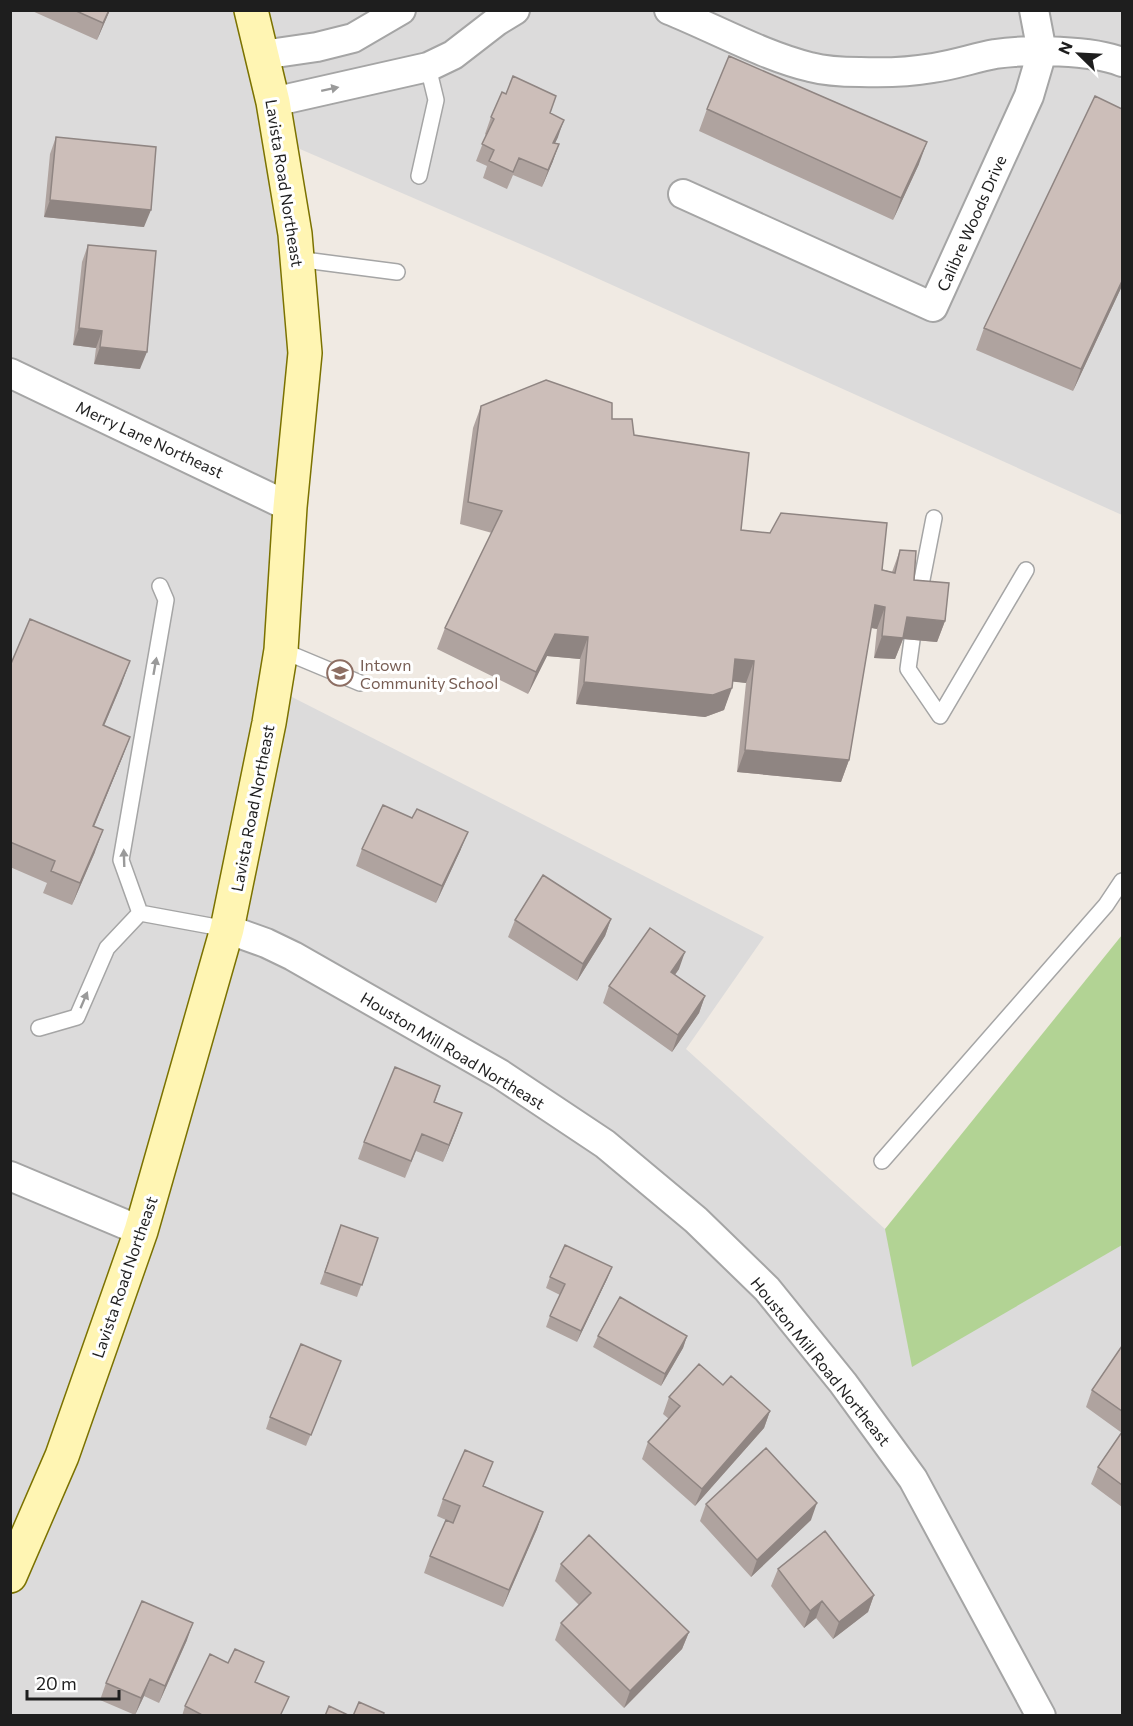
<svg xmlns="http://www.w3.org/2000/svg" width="1133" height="1726" font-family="Commissioner,sans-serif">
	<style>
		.residential { fill: #dcdbdb }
		.forest { fill: #b2d394 }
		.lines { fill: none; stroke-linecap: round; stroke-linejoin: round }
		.service-casing { stroke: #a5a5a5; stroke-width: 18 }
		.minor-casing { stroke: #a5a5a5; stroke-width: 32 }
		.secondary-casing { stroke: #7b7200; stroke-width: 36 }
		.service { stroke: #fff; stroke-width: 15 }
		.minor { stroke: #fff; stroke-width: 28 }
		.secondary { stroke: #fff5b3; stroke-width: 33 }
		.wall { fill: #afa39f }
		.shaded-wall { fill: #8f8582 }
		.building { fill: #ccbeb9; stroke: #8f8582; stroke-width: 1.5 }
		.oneway { fill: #9a9a9a }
		.labels { text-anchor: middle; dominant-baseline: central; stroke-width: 6; stroke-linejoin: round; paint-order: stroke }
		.street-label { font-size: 16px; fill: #1e1e1e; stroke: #fff }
		.education-label { font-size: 16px; fill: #785e54; stroke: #fff; text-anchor: start }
	</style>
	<rect width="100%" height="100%" fill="#f0eae3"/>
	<!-- residential -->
	<path class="residential" d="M 11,11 L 1122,11 L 1122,515 L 550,257 L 286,143 L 321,381 L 308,466 L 290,696 L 764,937 L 686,1049 L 885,1229 L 1122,1051 L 1122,1715 L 11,1716 Z"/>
	<!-- forest -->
	<path class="forest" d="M 1122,935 L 1122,1245 L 912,1367 L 885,1229 Z"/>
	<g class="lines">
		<!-- service casing -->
		<g class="service-casing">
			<path id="service" d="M 419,176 L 436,100 L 428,67
				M 297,259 L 397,272
				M 918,600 L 934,518
				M 912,640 L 908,669 L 940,716 L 1026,570
				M 281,650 L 360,683
				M 140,913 L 121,860 L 166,600 L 160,586
				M 140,913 L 227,929
				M 39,1028 L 77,1017 L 107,948 L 140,913
				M 882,1161 L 1106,905 L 1122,881"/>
		</g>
		<!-- minor casing -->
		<g class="minor-casing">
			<path id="minor" d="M 669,10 C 714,28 764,56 810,67 C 825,71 844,72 860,72 C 884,73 909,72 933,68 C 954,65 974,58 995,54 C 1028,49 1092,50 1122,62
				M 262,55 L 317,47 L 353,38 L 401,10
				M 273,102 L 428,67 L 453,55 L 497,21 L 515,10
				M 683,194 L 933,307 L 1029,96 L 1042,52 L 1034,10
				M 10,373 L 290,507
				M 227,929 L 266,943 L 293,956 L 500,1074 L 605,1144 L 696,1220 L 767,1289 L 843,1383 L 913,1479 L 1041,1716
				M 10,1176 L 141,1231"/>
		</g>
		<!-- secondary casing -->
		<g class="secondary-casing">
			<path id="secondary" d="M 10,1576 L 62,1456 L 141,1231 L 227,929 L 269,723 L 281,650 L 290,507 L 305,353 L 295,234 L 273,102 L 251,10"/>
		</g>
		<!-- service -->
		<use href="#service" class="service"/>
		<!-- minor -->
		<use href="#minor" class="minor"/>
		<!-- secondary -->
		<use href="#secondary" class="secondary"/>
	</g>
	<!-- wall -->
	<path class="wall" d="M 30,10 L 110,10 L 97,40 Z
		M 707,109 L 919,164 L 893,220 L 699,131 Z
		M 550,113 L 558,137 L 555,143 L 553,161 L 542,187 L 513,175 L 507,189 L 483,178 L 487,166 L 476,161 L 486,135 L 485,134 L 491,117 Z
		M 56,137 L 144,227 L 44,217 L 50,154 Z
		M 88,245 L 140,369 L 94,364 L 96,348 L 73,345 L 82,262 Z
		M 1122,286 L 1073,391 L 976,350 L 984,328 Z
		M 481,406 L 612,419 L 634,435 L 741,530 L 892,572 L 900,550 L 914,580 L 945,621 L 937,642 L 903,639 L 895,659 L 874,658 L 877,629 L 871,628 L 849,760 L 841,782 L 737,772 L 746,683 L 733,681 L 724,710 L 705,717 L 576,704 L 580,659 L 547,656 L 528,694 L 437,649 L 445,628 L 492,533 L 460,524 L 473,428 Z
		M 10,666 L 122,683 L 104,726 L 130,737 L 122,758 L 94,827 L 95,852 L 72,905 L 43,893 L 47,883 L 10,867 Z
		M 362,849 L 461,849 L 436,903 L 356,866 Z
		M 611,919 L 605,936 L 577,981 L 508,937 L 515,920 Z
		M 679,969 L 675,975 L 705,996 L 699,1013 L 672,1052 L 603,1003 L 609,986 Z
		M 440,1086 L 435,1102 L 462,1113 L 443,1162 L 416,1151 L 405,1178 L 358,1159 L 364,1142 Z
		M 341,1225 L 378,1238 L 357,1297 L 320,1284 Z
		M 612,1267 L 607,1279 L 577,1342 L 546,1327 L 550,1316 L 560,1295 L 546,1288 L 550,1277 Z
		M 598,1336 L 687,1336 L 683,1348 L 661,1386 L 593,1347 Z
		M 1122,1346 L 1122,1507 L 1091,1484 L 1098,1467 L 1122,1433 L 1086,1407 L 1092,1390 Z
		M 341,1361 L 306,1446 L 266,1429 L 270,1417 Z
		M 723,1385 L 770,1411 L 764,1428 L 695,1506 L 642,1459 L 648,1442 L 669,1419 L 663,1414 L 669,1397 Z
		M 484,1486 L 543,1512 L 537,1529 L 503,1607 L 424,1573 L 430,1556 L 446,1520 L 437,1516 L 443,1499 Z
		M 706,1504 L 811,1520 L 751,1577 L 700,1521 Z
		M 561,1564 L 689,1632 L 682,1649 L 624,1708 L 555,1640 L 561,1623 L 579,1605 L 555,1581 Z
		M 778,1569 L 874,1595 L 868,1612 L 833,1639 L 816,1618 L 804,1628 L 771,1586 Z
		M 187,1640 L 159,1703 L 144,1696 L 135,1715 L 100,1700 L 106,1683 Z
		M 256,1682 L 282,1716 L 182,1716 L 185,1706 Z"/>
	<!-- shaded-wall -->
	<path class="shaded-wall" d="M 109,10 L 110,10 L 97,40 L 103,23 Z
		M 564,120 L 558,137 L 547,160 L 553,143 Z
		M 927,142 L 919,164 L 893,220 L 901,198 Z
		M 559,144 L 553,161 L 542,187 L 548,170 Z
		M 50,200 L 151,210 L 144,227 L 44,217 Z
		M 1122,281 L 1122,286 L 1073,391 L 1081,369 Z
		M 79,328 L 102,331 L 96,348 L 73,345 Z
		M 100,347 L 147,352 L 140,369 L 94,364 Z
		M 875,605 L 885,607 L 877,629 L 867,627 Z
		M 907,617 L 945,621 L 937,642 L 903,639 L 895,659 L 874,658 L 882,636 Z
		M 555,634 L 588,637 L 580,659 L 547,656 L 528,694 L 536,672 Z
		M 735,659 L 754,661 L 746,683 L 727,681 Z
		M 130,661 L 122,683 L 95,747 L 103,725 Z
		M 584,682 L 732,688 L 724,710 L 705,717 L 576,704 Z
		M 130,737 L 122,758 L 85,848 L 93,826 Z
		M 745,750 L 849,760 L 841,782 L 737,772 Z
		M 103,830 L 95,852 L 72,905 L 80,883 Z
		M 468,832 L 461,849 L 436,903 L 442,886 Z
		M 611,919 L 605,936 L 577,981 L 583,964 Z
		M 685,952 L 679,969 L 664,989 L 671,972 Z
		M 705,996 L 699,1013 L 672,1052 L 678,1035 Z
		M 462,1113 L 456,1130 L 443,1162 L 449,1145 Z
		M 612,1267 L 607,1279 L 577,1342 L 581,1331 Z
		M 687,1336 L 683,1348 L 661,1386 L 665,1374 Z
		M 770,1411 L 764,1428 L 695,1506 L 702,1489 Z
		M 817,1503 L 811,1520 L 751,1577 L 757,1560 Z
		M 543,1512 L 537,1529 L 503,1607 L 509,1590 Z
		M 874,1595 L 868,1612 L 833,1639 L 839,1622 Z
		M 822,1601 L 816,1618 L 804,1628 L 810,1611 Z
		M 193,1623 L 187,1640 L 159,1703 L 165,1686 Z
		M 689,1632 L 682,1649 L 624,1708 L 630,1691 Z
		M 150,1679 L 144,1696 L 135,1715 L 141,1698 Z"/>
	<!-- building -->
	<path class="building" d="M 74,10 L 109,10 L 103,23 Z
		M 729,56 L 927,142 L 901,198 L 707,109 Z
		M 513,76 L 556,96 L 550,113 L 564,120 L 553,143 L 559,144 L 548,170 L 519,158 L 513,172 L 489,161 L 494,150 L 482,144 L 494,119 L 491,117 L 502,92 L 506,94 Z
		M 1095,96 L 1122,109 L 1122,281 L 1081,369 L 984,328 Z
		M 56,137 L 156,147 L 151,210 L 50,200 Z
		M 88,245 L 156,251 L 147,352 L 100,347 L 102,331 L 79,328 Z
		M 546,380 L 612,403 L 612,419 L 632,419 L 634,435 L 749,453 L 741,530 L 770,533 L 781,513 L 887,523 L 882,570 L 895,573 L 900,550 L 916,551 L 914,580 L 949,583 L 945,621 L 907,617 L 903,638 L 882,636 L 885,607 L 875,605 L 849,760 L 745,750 L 754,661 L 735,659 L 732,688 L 713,695 L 584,682 L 588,637 L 555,634 L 536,672 L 445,628 L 502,511 L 468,502 L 481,406 Z
		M 30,619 L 130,661 L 103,725 L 130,737 L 93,826 L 103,830 L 80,883 L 51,871 L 55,861 L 10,842 L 10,666 Z
		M 383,805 L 412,818 L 417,809 L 468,832 L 442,886 L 362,849 Z
		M 543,875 L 611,919 L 583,964 L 515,920 Z
		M 650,928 L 685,952 L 671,972 L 705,996 L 678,1035 L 609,986 Z
		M 395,1067 L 440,1086 L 434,1102 L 462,1113 L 449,1145 L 422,1134 L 411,1161 L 364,1142 Z
		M 341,1225 L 378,1238 L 362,1285 L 325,1272 Z
		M 565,1245 L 612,1267 L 581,1331 L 550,1316 L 565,1284 L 550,1277 Z
		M 620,1297 L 687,1336 L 665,1374 L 598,1336 Z
		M 301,1344 L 341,1361 L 311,1435 L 270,1417 Z
		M 1122,1346 L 1122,1411 L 1092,1390 Z
		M 699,1364 L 723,1385 L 731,1376 L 770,1411 L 702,1489 L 648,1442 L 680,1406 L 669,1397 Z
		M 1122,1432 L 1122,1485 L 1098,1467 Z
		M 766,1448 L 817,1503 L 757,1560 L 706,1504 Z
		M 465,1450 L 493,1462 L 483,1486 L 543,1512 L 509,1590 L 430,1556 L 446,1520 L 453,1523 L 460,1506 L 443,1499 Z
		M 825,1531 L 874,1595 L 839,1622 L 822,1601 L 810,1611 L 778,1569 Z
		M 589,1535 L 689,1632 L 630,1691 L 561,1623 L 591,1593 L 561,1564 Z
		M 142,1601 L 193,1623 L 165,1686 L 150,1679 L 141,1698 L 106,1683 Z
		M 235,1649 L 264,1662 L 255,1682 L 289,1697 L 280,1716 L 204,1716 L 185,1706 L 210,1654 L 228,1663 Z
		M 359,1702 L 384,1713 L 383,1716 L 353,1716 Z
		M 329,1706 L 350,1716 L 325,1716 Z"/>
	<!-- one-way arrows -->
	<defs><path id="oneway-solid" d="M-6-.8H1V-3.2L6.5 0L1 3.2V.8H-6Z" transform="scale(1.5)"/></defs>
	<g class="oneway">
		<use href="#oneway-solid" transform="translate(330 89) rotate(-12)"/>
		<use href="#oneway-solid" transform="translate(155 666) rotate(-80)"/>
		<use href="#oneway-solid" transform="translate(124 858) rotate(-92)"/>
		<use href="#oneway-solid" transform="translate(84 1000) rotate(-67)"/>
	</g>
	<!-- icons -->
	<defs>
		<g id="school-ring" transform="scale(1.35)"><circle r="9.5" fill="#fff" stroke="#8d6e63" stroke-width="1.5"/><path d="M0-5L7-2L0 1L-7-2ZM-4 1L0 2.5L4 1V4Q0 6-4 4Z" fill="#8d6e63"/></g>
	</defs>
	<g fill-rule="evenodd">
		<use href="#school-ring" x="340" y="673"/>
	</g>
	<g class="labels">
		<!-- street labels -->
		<g class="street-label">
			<text transform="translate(285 183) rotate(81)">Lavista Road Northeast</text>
			<text transform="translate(971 223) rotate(-66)">Calibre Woods Drive</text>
			<text transform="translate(150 439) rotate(25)">Merry Lane Northeast</text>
			<text transform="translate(252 808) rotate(-79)">Lavista Road Northeast</text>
			<text transform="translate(453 1050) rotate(31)">Houston Mill Road Northeast</text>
			<text transform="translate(124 1277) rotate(-71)">Lavista Road Northeast</text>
			<text transform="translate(821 1361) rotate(51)">Houston Mill Road Northeast</text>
		</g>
		<!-- education labels -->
		<g class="education-label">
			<text x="360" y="664">Intown<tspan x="360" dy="18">Community School</tspan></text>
		</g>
	</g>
	<!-- border -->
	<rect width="1133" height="1726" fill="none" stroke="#1e1e1e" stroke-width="24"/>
	<!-- north arrow -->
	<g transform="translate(1079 54) rotate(294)" stroke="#ffffff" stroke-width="4.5" paint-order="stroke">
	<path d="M0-4.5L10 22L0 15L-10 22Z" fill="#1e1e1e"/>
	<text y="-9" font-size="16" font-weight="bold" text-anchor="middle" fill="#1e1e1e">N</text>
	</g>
	<!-- scale -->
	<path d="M27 1690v9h92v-9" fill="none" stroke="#1e1e1e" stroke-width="3"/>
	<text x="36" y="1690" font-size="18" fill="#1e1e1e" stroke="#ffffff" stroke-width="4.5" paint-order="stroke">20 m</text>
</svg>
